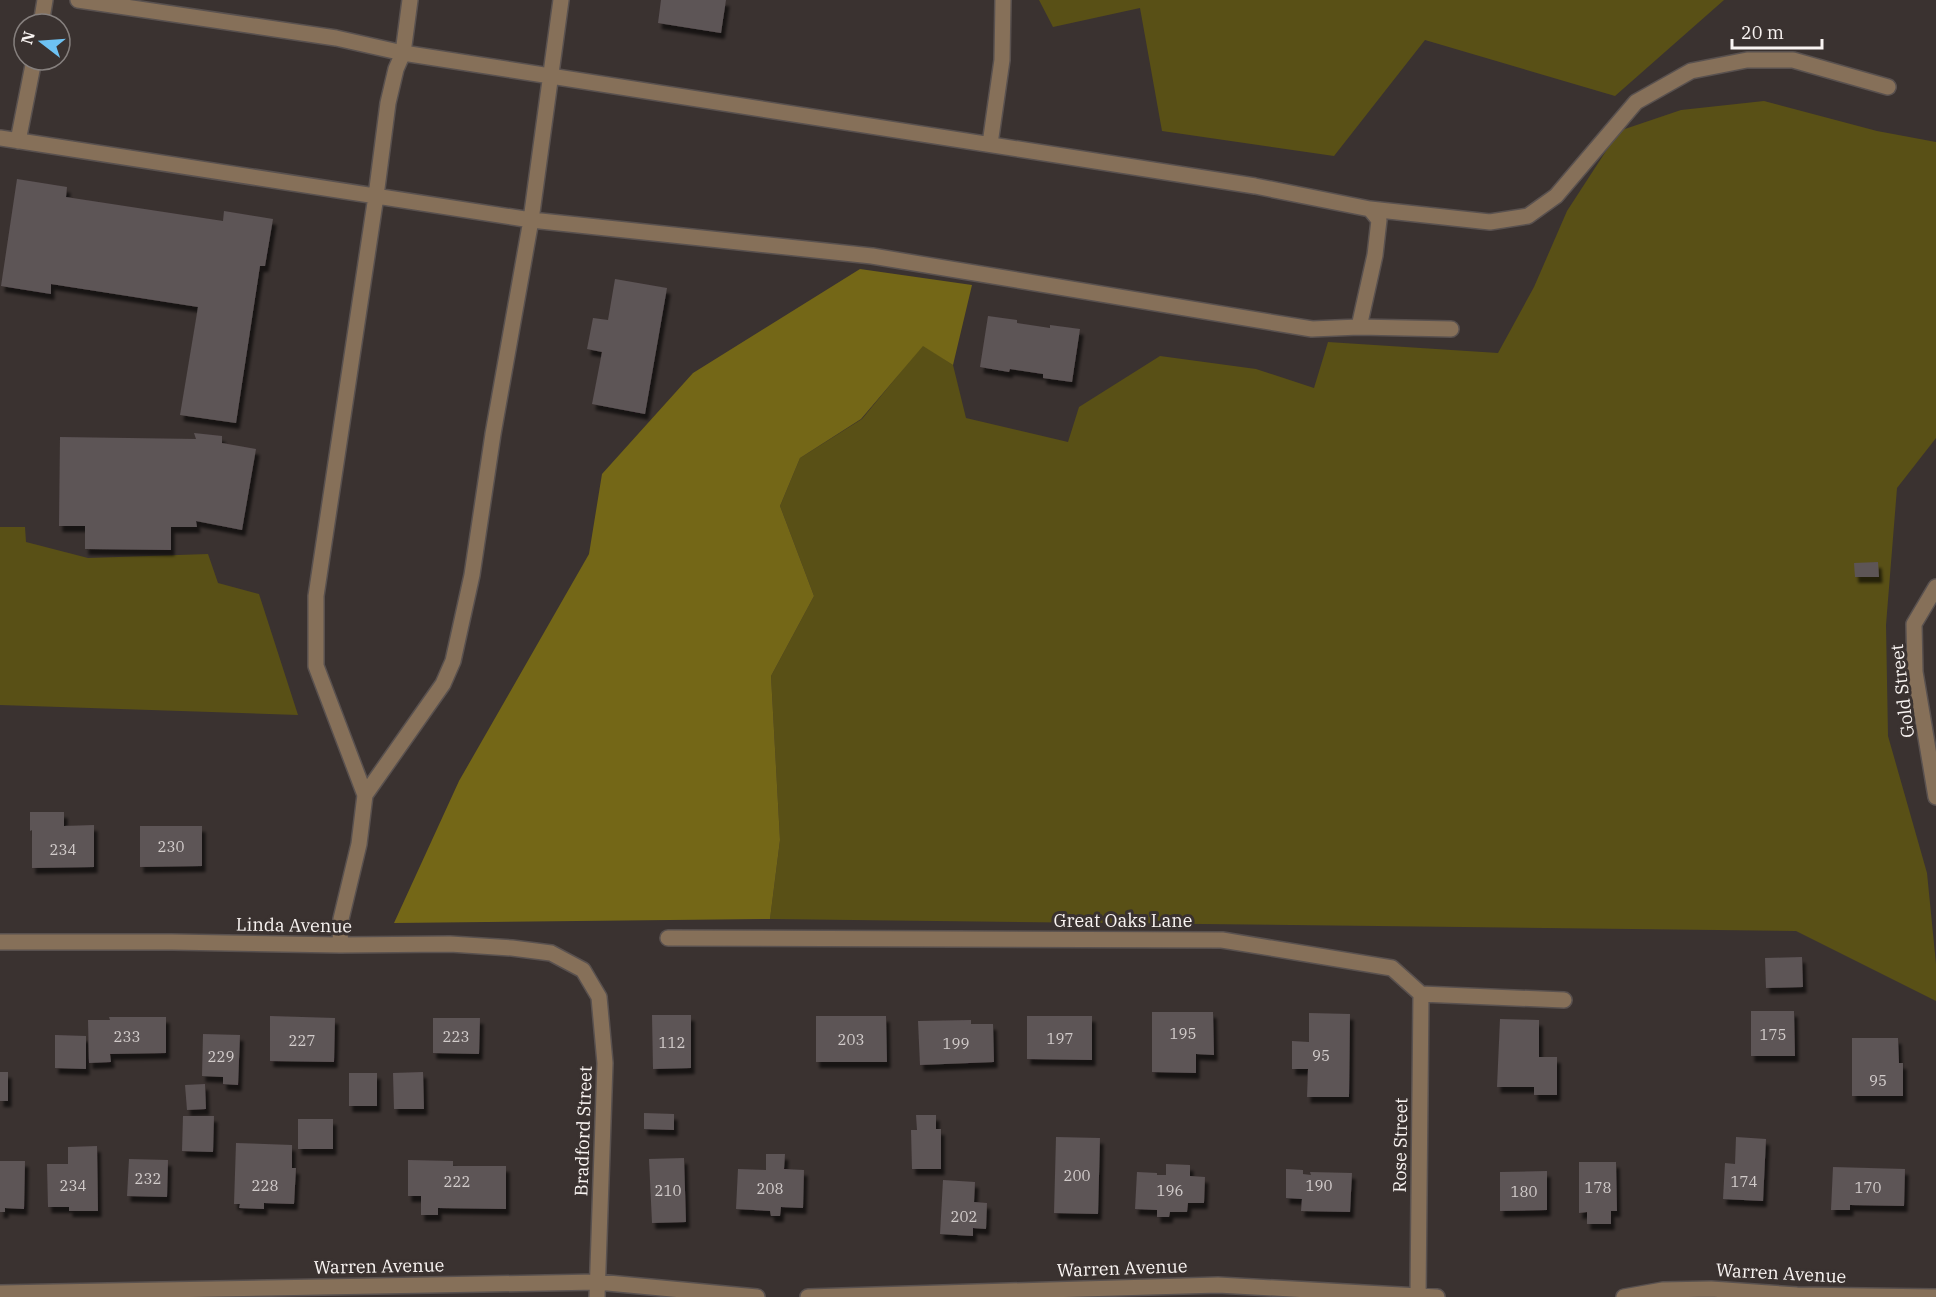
<svg xmlns="http://www.w3.org/2000/svg" width="1936" height="1297" font-family="'IBM Plex Serif',serif">
	<style>
		.green { fill: #595016 }
		.forest { fill: #746717 }
		.building { fill: #5d5456; filter: url(#shadow) }
		.lines { fill: none; stroke-linecap: round; stroke-linejoin: round }
		.minor-casing { stroke: #59514f; stroke-width: 18 }
		.minor { stroke: #867059; stroke-width: 15 }
		.labels { text-anchor: middle; dominant-baseline: central; stroke-width: 6; stroke-linejoin: round; paint-order: stroke }
		.number-label { font-size: 15px; fill: #d2cccb }
		.street-label { font-size: 18px; fill: #f9f4f2; stroke: #3a3230 }
	</style>
	<defs>
		<filter id="shadow"><feDropShadow dx="3.5" dy="6" stdDeviation="1.5" flood-color="#0009"/></filter>
	</defs>
	<rect width="100%" height="100%" fill="#3a3230"/>
	<!-- green -->
	<path class="green" d="M 1039,0 L 1724,0 L 1615,96 L 1425,40 L 1334,156 L 1162,131 L 1140,8 L 1053,27 Z
		M 1764,101 L 1877,131 L 1936,142 L 1936,438 L 1897,488 L 1886,625 L 1888,736 L 1927,873 L 1936,964 L 1936,1001 L 1796,931 L 770,919 L 780,840 L 771,676 L 814,596 L 780,506 L 800,458 L 862,419 L 923,345 L 953,365 L 966,418 L 1068,442 L 1079,407 L 1160,356 L 1256,369 L 1314,388 L 1328,342 L 1498,353 L 1534,287 L 1567,211 L 1619,131 L 1681,110 Z
		M 0,527 L 25,527 L 26,542 L 88,558 L 208,554 L 218,583 L 259,594 L 298,715 L 0,705 Z"/>
	<!-- forest -->
	<path class="forest" d="M 860,269 L 972,285 L 953,365 L 923,346 L 861,419 L 800,458 L 780,506 L 814,596 L 771,676 L 780,840 L 770,919 L 394,923 L 459,781 L 589,554 L 602,474 L 693,373 Z"/>
	<!-- building -->
	<path class="building" d="M 661,0 L 726,0 L 721,33 L 658,23 Z
		M 17,179 L 67,187 L 66,197 L 223,221 L 224,211 L 273,219 L 265,266 L 260,266 L 236,423 L 180,415 L 198,307 L 51,284 L 51,294 L 1,286 Z
		M 615,279 L 667,288 L 645,414 L 592,404 L 602,352 L 587,349 L 593,318 L 608,320 Z
		M 988,316 L 1017,320 L 1017,323 L 1050,328 L 1050,325 L 1080,329 L 1072,382 L 1043,378 L 1043,374 L 1010,369 L 1009,372 L 980,367 Z
		M 194,433 L 222,436 L 222,443 L 256,449 L 242,530 L 196,521 L 197,527 L 171,527 L 171,550 L 85,549 L 85,526 L 59,526 L 60,437 L 196,439 Z
		M 1878,562 L 1879,577 L 1855,577 L 1854,563 Z
		M 30,812 L 64,812 L 64,826 L 94,825 L 94,867 L 32,868 L 32,830 L 30,831 Z
		M 140,826 L 202,826 L 202,866 L 140,867 Z
		M 1802,957 L 1803,987 L 1766,988 L 1765,958 Z
		M 1751,1011 L 1794,1011 L 1795,1056 L 1751,1056 Z
		M 1152,1012 L 1213,1012 L 1214,1055 L 1196,1054 L 1196,1073 L 1152,1072 Z
		M 1309,1013 L 1350,1014 L 1349,1097 L 1307,1097 L 1308,1069 L 1292,1069 L 1292,1041 L 1309,1042 Z
		M 652,1015 L 691,1015 L 691,1068 L 653,1069 Z
		M 270,1016 L 335,1018 L 334,1062 L 270,1061 Z
		M 816,1016 L 886,1016 L 887,1062 L 816,1062 Z
		M 1027,1016 L 1092,1016 L 1092,1060 L 1027,1059 Z
		M 109,1017 L 166,1017 L 166,1053 L 110,1054 L 111,1062 L 89,1063 L 88,1020 L 110,1020 Z
		M 433,1018 L 480,1018 L 479,1054 L 433,1053 Z
		M 1500,1019 L 1539,1020 L 1539,1057 L 1557,1057 L 1557,1095 L 1534,1095 L 1534,1087 L 1497,1087 Z
		M 971,1020 L 971,1024 L 993,1024 L 994,1062 L 920,1065 L 918,1021 Z
		M 203,1034 L 240,1035 L 238,1085 L 223,1084 L 223,1077 L 202,1076 Z
		M 55,1035 L 86,1036 L 86,1069 L 55,1068 Z
		M 1852,1038 L 1898,1038 L 1899,1063 L 1903,1063 L 1903,1096 L 1852,1096 Z
		M 0,1072 L 8,1072 L 8,1101 L 0,1101 Z
		M 423,1072 L 424,1109 L 394,1109 L 393,1073 Z
		M 349,1073 L 377,1073 L 377,1106 L 349,1106 Z
		M 205,1084 L 206,1109 L 187,1110 L 185,1085 Z
		M 644,1113 L 674,1114 L 674,1130 L 644,1129 Z
		M 916,1115 L 936,1115 L 936,1129 L 941,1129 L 941,1169 L 912,1169 L 911,1130 L 917,1130 Z
		M 183,1116 L 214,1116 L 213,1152 L 182,1151 Z
		M 298,1119 L 333,1119 L 333,1149 L 298,1149 Z
		M 1056,1137 L 1100,1138 L 1098,1214 L 1054,1213 Z
		M 1736,1137 L 1766,1139 L 1763,1201 L 1723,1199 L 1725,1163 L 1735,1164 Z
		M 236,1143 L 292,1145 L 292,1168 L 296,1168 L 294,1204 L 264,1203 L 264,1209 L 239,1208 L 240,1204 L 234,1204 Z
		M 97,1146 L 98,1211 L 69,1211 L 69,1207 L 48,1207 L 47,1164 L 68,1164 L 68,1147 Z
		M 766,1154 L 785,1154 L 784,1169 L 804,1170 L 803,1208 L 781,1207 L 780,1216 L 771,1216 L 770,1211 L 736,1209 L 738,1169 L 766,1170 Z
		M 684,1158 L 686,1222 L 652,1223 L 649,1159 Z
		M 129,1159 L 168,1160 L 167,1197 L 127,1196 Z
		M 408,1160 L 453,1161 L 453,1166 L 506,1166 L 506,1209 L 438,1208 L 438,1215 L 421,1215 L 421,1196 L 408,1196 Z
		M 0,1161 L 25,1161 L 24,1209 L 5,1208 L 5,1212 L 0,1212 Z
		M 1579,1162 L 1616,1162 L 1617,1211 L 1611,1211 L 1611,1224 L 1587,1224 L 1587,1212 L 1579,1213 Z
		M 1166,1164 L 1190,1165 L 1190,1176 L 1205,1177 L 1204,1203 L 1188,1203 L 1187,1212 L 1170,1212 L 1169,1217 L 1157,1217 L 1157,1210 L 1135,1209 L 1137,1172 L 1157,1173 L 1157,1175 L 1166,1175 Z
		M 1833,1167 L 1905,1169 L 1904,1206 L 1850,1205 L 1850,1210 L 1831,1210 Z
		M 1286,1169 L 1303,1170 L 1303,1174 L 1311,1175 L 1310,1172 L 1352,1173 L 1350,1212 L 1301,1211 L 1302,1199 L 1286,1198 Z
		M 1547,1171 L 1547,1210 L 1500,1211 L 1500,1172 Z
		M 943,1180 L 975,1182 L 974,1202 L 987,1203 L 986,1229 L 973,1228 L 973,1236 L 940,1234 Z"/>
	<g class="lines">
		<!-- minor casing -->
		<g class="minor-casing">
			<path id="minor" d="M 78,0 L 336,38 L 403,53 L 1255,186 L 1370,209 L 1379,220 L 1375,255 L 1359,327
				M 41,24 L 45,0
				M 0,138 L 531,220 L 872,256 L 1312,329 L 1359,327 L 1451,329
				M 18,141 L 34,60
				M 990,144 L 1002,60 L 1003,0
				M 1370,209 L 1490,222 L 1528,216 L 1556,196 L 1636,102 L 1691,71 L 1747,60 L 1793,60 L 1888,87
				M 1936,587 L 1914,624 L 1915,672 L 1936,797
				M 365,795 L 316,666 L 316,596 L 376,196 L 388,103 L 396,69 L 403,53 L 410,0
				M 668,938 L 1222,940 L 1392,968 L 1421,994 L 1564,1000
				M 0,942 L 172,942 L 340,945 L 450,944 L 512,948 L 551,953 L 583,970 L 599,997 L 605,1063 L 597,1297
				M 340,945 L 341,919 L 359,844 L 365,795 L 443,684 L 453,661 L 472,575 L 493,434 L 531,220 L 561,0
				M 0,1293 L 597,1282 L 757,1297
				M 808,1297 L 1218,1285 L 1437,1297
				M 1418,1297 L 1421,994
				M 1624,1297 L 1663,1290 L 1711,1289 L 1797,1295 L 1936,1297"/>
		</g>
		<!-- minor -->
		<use href="#minor" class="minor"/>
	</g>
	<g class="labels">
		<!-- number labels -->
		<g class="number-label">
			<text x="171" y="846">230</text>
			<text x="63" y="849">234</text>
			<text x="1183" y="1033">195</text>
			<text x="1773" y="1034">175</text>
			<text x="127" y="1036">233</text>
			<text x="456" y="1036">223</text>
			<text x="1060" y="1038">197</text>
			<text x="851" y="1039">203</text>
			<text x="302" y="1040">227</text>
			<text x="672" y="1042">112</text>
			<text x="956" y="1043">199</text>
			<text x="1321" y="1055">95</text>
			<text x="221" y="1056">229</text>
			<text x="1878" y="1080">95</text>
			<text x="1077" y="1175">200</text>
			<text x="148" y="1178">232</text>
			<text x="457" y="1181">222</text>
			<text x="1744" y="1181">174</text>
			<text x="73" y="1185">234</text>
			<text x="265" y="1185">228</text>
			<text x="1319" y="1185">190</text>
			<text x="1598" y="1187">178</text>
			<text x="1868" y="1187">170</text>
			<text x="770" y="1188">208</text>
			<text x="668" y="1190">210</text>
			<text x="1170" y="1190">196</text>
			<text x="1524" y="1191">180</text>
			<text x="964" y="1216">202</text>
		</g>
		<!-- street labels -->
		<g class="street-label">
			<text transform="translate(1902 691) rotate(-97)">Gold Street</text>
			<text x="1123" y="920">Great Oaks Lane</text>
			<text transform="translate(294 925) rotate(1)">Linda Avenue</text>
			<text transform="translate(583 1131) rotate(-88)">Bradford Street</text>
			<text transform="translate(1400 1145) rotate(-89)">Rose Street</text>
			<text transform="translate(379 1266) rotate(-1)">Warren Avenue</text>
			<text transform="translate(1122 1268) rotate(-2)">Warren Avenue</text>
			<text transform="translate(1781 1273) rotate(3)">Warren Avenue</text>
		</g>
	</g>
	<!-- north arrow -->
	<g transform="translate(42 42) rotate(287)"><circle r="28" fill="#3a3230" stroke="#86807e" stroke-width="1.5"/>
	<path d="M0-4.5L10 22L0 15L-10 22Z" fill="#6dc2f3"/>
	<text y="-9" font-size="16" font-weight="bold" text-anchor="middle" fill="#f9f4f2">N</text>
	</g>
	<!-- scale -->
	<path d="M1732 39v9h90v-9" fill="none" stroke="#f9f4f2" stroke-width="3"/>
	<text x="1741" y="39" font-size="18" fill="#f9f4f2" stroke="#3a3230" stroke-width="4.5" paint-order="stroke">20 m</text>
</svg>
